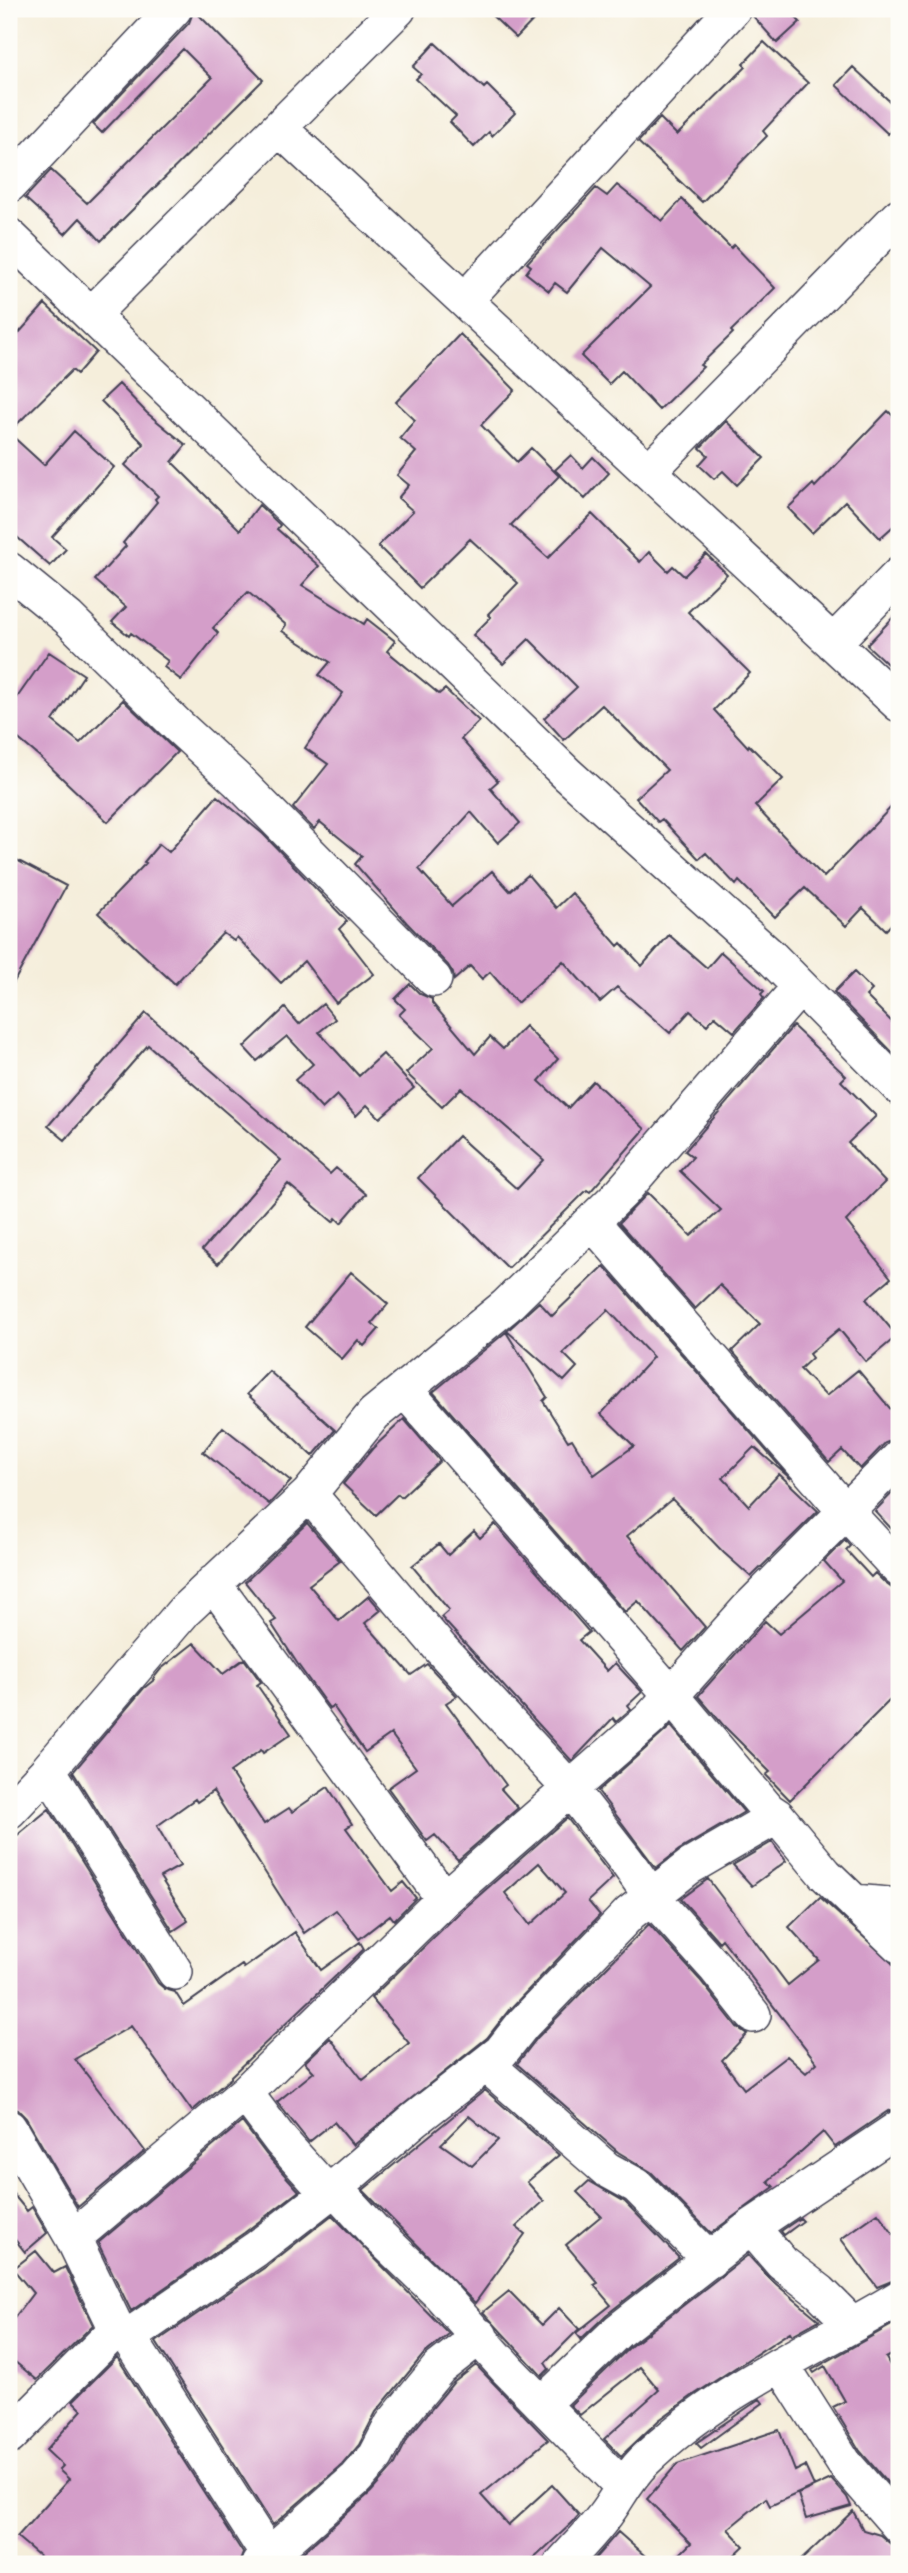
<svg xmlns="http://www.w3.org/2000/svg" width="908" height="2573" font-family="Kalam,sans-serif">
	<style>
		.building { fill: #d49ec9; fill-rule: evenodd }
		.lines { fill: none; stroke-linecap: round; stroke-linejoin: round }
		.minor-casing { stroke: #424153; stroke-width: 38 }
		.minor { stroke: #fff; stroke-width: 35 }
	</style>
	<rect width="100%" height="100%" fill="#fdfcf7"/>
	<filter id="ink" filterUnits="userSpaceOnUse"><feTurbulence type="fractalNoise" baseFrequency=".0143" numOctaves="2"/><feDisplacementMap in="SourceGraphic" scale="14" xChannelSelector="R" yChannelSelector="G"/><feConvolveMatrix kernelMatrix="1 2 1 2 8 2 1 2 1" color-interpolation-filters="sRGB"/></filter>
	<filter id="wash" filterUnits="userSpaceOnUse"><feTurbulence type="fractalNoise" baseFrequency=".00686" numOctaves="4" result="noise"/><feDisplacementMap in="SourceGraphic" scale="28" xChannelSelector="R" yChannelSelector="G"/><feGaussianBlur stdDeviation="1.57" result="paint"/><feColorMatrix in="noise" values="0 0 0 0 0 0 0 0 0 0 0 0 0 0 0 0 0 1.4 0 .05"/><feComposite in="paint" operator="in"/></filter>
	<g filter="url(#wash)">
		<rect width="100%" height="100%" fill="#f5eedb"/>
		<g id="blocks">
			<!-- building -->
			<path class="building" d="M 485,9 L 544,9 L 516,38 Z
				M 753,9 L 788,9 L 800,22 L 777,43 L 752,15 Z
				M 194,10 L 263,80 L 101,241 L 80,218 L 65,234 L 25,198 L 51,170 L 87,203 L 212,78 L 183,49 L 102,133 L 93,124 L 189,23 Z
				M 764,42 L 808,83 L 763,131 L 767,136 L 702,202 L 638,142 L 660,118 L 677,135 L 746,67 L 743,64 Z
				M 435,43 L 484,88 L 487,85 L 515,113 L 492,136 L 489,132 L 474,147 L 450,122 L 456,116 L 416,79 L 421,74 L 413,67 Z
				M 853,67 L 899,110 L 899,122 L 888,134 L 836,85 Z
				M 617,185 L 662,221 L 682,199 L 731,248 L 734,245 L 775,288 L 731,331 L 733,333 L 700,365 L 703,367 L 659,410 L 622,371 L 609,384 L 581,356 L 650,287 L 603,248 L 567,292 L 555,283 L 549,291 L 526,273 L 531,266 L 527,263 L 596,188 L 607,196 Z
				M 45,304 L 96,352 L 77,374 L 72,370 L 9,432 L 9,344 Z
				M 460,334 L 515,390 L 481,425 L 517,462 L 531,448 L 559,476 L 511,525 L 548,558 L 592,514 L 640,562 L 649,552 L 668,571 L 673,566 L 684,576 L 706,554 L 727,574 L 688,612 L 750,673 L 714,710 L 748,747 L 749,745 L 783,779 L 755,806 L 798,851 L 824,877 L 899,799 L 899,916 L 886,930 L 863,908 L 846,926 L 805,888 L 775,917 L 739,881 L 736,885 L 706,853 L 699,859 L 662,819 L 658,822 L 636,798 L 667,770 L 602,705 L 564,740 L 544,718 L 577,687 L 529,639 L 503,664 L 473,635 L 491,617 L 488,614 L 518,583 L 470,539 L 420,588 L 378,546 L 413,511 L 398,498 L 409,485 L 397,475 L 416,452 L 400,438 L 415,420 L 396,402 Z
				M 119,384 L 147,413 L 186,445 L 172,462 L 240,530 L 259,505 L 280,525 L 277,529 L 319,566 L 302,585 L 364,624 L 367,619 L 395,641 L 387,651 L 439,694 L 445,689 L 479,721 L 461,739 L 498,781 L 490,788 L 520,823 L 498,843 L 471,812 L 419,869 L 452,906 L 492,871 L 510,891 L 528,875 L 556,908 L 572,893 L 618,946 L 621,943 L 642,966 L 669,935 L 707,968 L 721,952 L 764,991 L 761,994 L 764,998 L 734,1032 L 715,1016 L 707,1025 L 690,1011 L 670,1033 L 617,987 L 600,1002 L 563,961 L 517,1003 L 490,972 L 482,979 L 470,966 L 454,980 L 453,973 L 448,965 L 407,923 L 355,864 L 362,856 L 320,822 L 314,829 L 293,808 L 328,764 L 305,748 L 343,693 L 319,675 L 330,662 L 282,631 L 286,625 L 248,592 L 213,628 L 218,633 L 181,680 L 164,667 L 168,661 L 131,633 L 129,636 L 112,622 L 126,607 L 95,580 L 126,546 L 123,543 L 157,502 L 155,499 L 158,496 L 125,465 L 144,444 L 101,401 Z
				M 888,411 L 899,422 L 899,521 L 880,538 L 845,501 L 812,533 L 788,508 L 813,484 L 815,487 Z
				M 726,421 L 764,458 L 737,485 L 723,471 L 714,479 L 699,465 L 708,455 L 700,448 Z
				M 74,431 L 114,467 L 52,537 L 66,549 L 50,566 L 9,530 L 9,433 L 44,465 Z
				M 571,455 L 583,468 L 593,457 L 609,473 L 585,499 L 555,470 Z
				M 899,611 L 899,675 L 867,645 Z
				M 49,652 L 84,675 L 53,721 L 80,743 L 123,700 L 177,752 L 108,822 L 40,757 L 9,731 L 9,709 Z
				M 217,796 L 263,834 L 347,921 L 339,929 L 374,974 L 336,1003 L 304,961 L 281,983 L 237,937 L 234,941 L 223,933 L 175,984 L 98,913 L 146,863 L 144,862 L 159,844 L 169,852 Z
				M 9,856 L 66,886 L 9,991 Z
				M 854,972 L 872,990 L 866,996 L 899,1029 L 899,1059 L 834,992 Z
				M 410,984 L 420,994 L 432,999 L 432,1003 L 475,1054 L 490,1037 L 503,1049 L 525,1026 L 558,1059 L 539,1081 L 568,1108 L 593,1081 L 645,1129 L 590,1192 L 587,1190 L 508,1268 L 418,1178 L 458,1136 L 517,1189 L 544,1160 L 461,1088 L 442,1107 L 406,1073 L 433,1048 L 399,1015 L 405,1009 L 395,999 Z
				M 323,1004 L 335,1019 L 319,1032 L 359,1076 L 383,1054 L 414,1088 L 380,1118 L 367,1105 L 356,1116 L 337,1095 L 322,1109 L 295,1080 L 313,1064 L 287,1036 L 257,1061 L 244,1047 L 285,1008 L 299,1024 Z
				M 146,1013 L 330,1174 L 336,1168 L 366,1194 L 341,1223 L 336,1218 L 333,1222 L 288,1184 L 218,1264 L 202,1250 L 281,1160 L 148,1045 L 65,1140 L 48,1126 Z
				M 793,1026 L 846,1076 L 841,1081 L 876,1116 L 848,1143 L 885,1182 L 846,1221 L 891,1278 L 866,1299 L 897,1336 L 866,1362 L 839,1329 L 809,1354 L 812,1358 L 800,1369 L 826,1396 L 858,1370 L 899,1419 L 899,1438 L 885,1443 L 860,1469 L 842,1450 L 829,1462 L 732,1351 L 760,1324 L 720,1285 L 695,1309 L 619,1223 L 648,1193 L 691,1236 L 721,1210 L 680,1171 L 693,1157 L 685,1151 Z
				M 604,1266 L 791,1479 L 754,1447 L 723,1478 L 749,1506 L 779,1474 L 818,1511 L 751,1577 L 724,1553 L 672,1499 L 627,1536 L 705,1627 L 683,1651 L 638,1601 L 625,1612 L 433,1392 L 506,1332 L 547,1397 L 543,1401 L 568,1441 L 572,1439 L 594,1475 L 634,1446 L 601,1414 L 653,1357 L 608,1310 L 563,1353 L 577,1367 L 564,1381 L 507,1331 L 539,1302 L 552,1316 Z
				M 351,1272 L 388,1304 L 372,1323 L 379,1329 L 364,1346 L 358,1340 L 342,1359 L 305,1327 Z
				M 269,1371 L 335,1430 L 313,1456 L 247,1394 Z
				M 404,1419 L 440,1461 L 401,1497 L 398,1494 L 376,1515 L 343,1484 L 373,1448 Z
				M 223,1427 L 291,1481 L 269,1504 L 203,1452 Z
				M 899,1486 L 899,1537 L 875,1511 Z
				M 307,1523 L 340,1561 L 309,1585 L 339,1621 L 369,1596 L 381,1610 L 365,1623 L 411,1675 L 427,1664 L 457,1696 L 446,1703 L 506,1785 L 501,1789 L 518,1808 L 458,1860 L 435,1835 L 427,1841 L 388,1788 L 416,1768 L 391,1734 L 365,1752 L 333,1706 L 329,1708 L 299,1666 L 271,1623 L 276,1620 L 245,1582 Z
				M 495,1524 L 589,1632 L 579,1640 L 607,1671 L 615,1663 L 642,1692 L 628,1705 L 631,1709 L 616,1722 L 613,1718 L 572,1761 L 441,1617 L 449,1610 L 412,1566 L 439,1544 L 448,1555 L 474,1531 L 480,1538 Z
				M 845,1540 L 850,1546 L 846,1550 L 871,1577 L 875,1573 L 885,1583 L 892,1588 L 899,1589 L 899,1691 L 790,1800 L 766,1775 L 770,1772 L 724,1726 L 698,1696 L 765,1621 L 779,1634 L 842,1581 L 824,1561 Z
				M 194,1643 L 223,1674 L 244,1659 L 261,1682 L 257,1685 L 291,1734 L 263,1753 L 261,1750 L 230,1772 L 264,1824 L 289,1808 L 292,1812 L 328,1787 L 352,1824 L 346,1828 L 392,1891 L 403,1882 L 416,1898 L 394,1920 L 390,1915 L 359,1939 L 336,1910 L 304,1933 L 213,1791 L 197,1802 L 195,1799 L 157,1826 L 180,1866 L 160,1877 L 188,1921 L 173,1931 L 73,1772 L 144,1688 L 154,1680 L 153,1679 L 161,1669 Z
				M 671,1726 L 744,1812 L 679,1850 L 656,1868 L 598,1791 Z
				M 49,1809 L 158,1983 L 165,1989 L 175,1992 L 184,2006 L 242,1965 L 244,1968 L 295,1932 L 321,1970 L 360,1942 L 364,1949 L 231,2076 L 231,2078 L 192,2111 L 131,2026 L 75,2059 L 145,2151 L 78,2207 L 26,2118 L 18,2110 L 9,2108 L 9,1842 Z
				M 567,1818 L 613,1878 L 588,1901 L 600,1915 L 509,2010 L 487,2038 L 353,2145 L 334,2122 L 309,2142 L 277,2102 L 314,2072 L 305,2062 L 330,2038 L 363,2080 L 409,2043 L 371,1998 L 458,1914 ZM 539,1863 L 565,1893 L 530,1925 L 505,1893 Z
				M 772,1842 L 786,1861 L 752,1886 L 733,1865 Z
				M 708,1879 L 788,1985 L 819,1960 L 789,1927 L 820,1897 L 892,1963 L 899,1974 L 899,2108 L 888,2111 L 835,2147 L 823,2132 L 768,2181 L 774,2187 L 711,2233 L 651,2172 L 618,2152 L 517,2064 L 538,2037 L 649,1924 L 700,1980 L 737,2027 L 747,2034 L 722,2060 L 744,2089 L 787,2056 L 806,2073 L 817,2063 L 722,1939 L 719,1942 L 681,1899 Z
				M 485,2090 L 559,2155 L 527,2182 L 544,2201 L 516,2227 L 525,2234 L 475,2303 L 363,2190 ZM 469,2116 L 498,2140 L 472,2166 L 441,2144 Z
				M 242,2122 L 266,2154 L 299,2191 L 244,2233 L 131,2311 L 98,2243 Z
				M 589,2181 L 625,2202 L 679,2258 L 606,2315 L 581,2339 L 576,2333 L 611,2305 L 594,2285 L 598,2283 L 566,2245 L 601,2216 L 577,2192 Z
				M 9,2189 L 27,2211 L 32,2207 L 47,2233 L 25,2252 L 9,2232 Z
				M 878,2213 L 899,2242 L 899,2278 L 877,2287 L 841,2239 Z
				M 332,2215 L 449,2334 L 423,2355 L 376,2412 L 359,2445 L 342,2465 L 273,2525 L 156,2342 L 267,2266 Z
				M 800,2218 L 803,2221 L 784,2235 L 781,2231 Z
				M 36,2251 L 54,2273 L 65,2267 L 93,2325 L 37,2380 L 9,2357 L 9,2325 L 33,2293 L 13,2269 Z
				M 748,2255 L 770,2279 L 819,2320 L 792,2335 L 790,2332 L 692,2396 L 659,2420 L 621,2456 L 604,2439 L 659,2390 L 640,2367 L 580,2415 L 570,2405 L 631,2346 Z
				M 509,2291 L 542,2325 L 559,2308 L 579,2329 L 545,2363 L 549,2369 L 542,2376 L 483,2312 Z
				M 899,2321 L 899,2351 L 886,2358 L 899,2382 L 899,2496 L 860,2451 L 838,2415 L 833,2407 L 845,2401 L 825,2366 L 814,2373 L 812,2370 Z
				M 117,2357 L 243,2553 L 239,2564 L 49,2564 L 17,2537 L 69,2479 L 59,2470 L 63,2466 L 46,2450 L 82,2410 L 73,2401 Z
				M 476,2365 L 548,2440 L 481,2495 L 508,2525 L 552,2485 L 579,2515 L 572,2523 L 528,2564 L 294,2564 L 293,2561 L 371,2492 L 394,2466 L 409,2436 L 453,2383 Z
				M 760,2399 L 763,2403 L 701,2448 L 696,2443 Z
				M 779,2430 L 795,2471 L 805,2466 L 814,2486 L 770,2506 L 766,2498 L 728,2529 L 744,2546 L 725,2564 L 670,2564 L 691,2543 L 647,2499 L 677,2464 Z
				M 831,2479 L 847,2497 L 851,2506 L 806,2519 L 798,2494 Z
				M 853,2511 L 863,2530 L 880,2535 L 892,2545 L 899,2546 L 899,2564 L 797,2564 Z
				M 618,2532 L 654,2564 L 590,2564 Z"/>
		</g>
	</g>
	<g filter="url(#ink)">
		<use href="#blocks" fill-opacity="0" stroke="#424153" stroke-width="2"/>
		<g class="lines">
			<!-- minor casing -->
			<g class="minor-casing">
				<path id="minor" d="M 280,129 L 899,704
					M 9,185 L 174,9
					M 9,236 L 568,775 L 772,958 L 899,1087
					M 465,300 L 733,9
					M 92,314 L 398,9
					M 649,471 L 899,216
					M 9,570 L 68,618 L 178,726 L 237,780 L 434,979
					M 833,643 L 899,575
					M 592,1222 L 847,1513 L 899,1569
					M 405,1390 L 672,1696 L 768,1810 L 777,1816 L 825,1874 L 854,1902 L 899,1906
					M 309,1494 L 441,1649 L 571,1790 L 627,1862 L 651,1896 L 715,1967 L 753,2015
					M 213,1583 L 444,1899
					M 48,1770 L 175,1972
					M 9,1811 L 48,1770 L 184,1611 L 309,1494 L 374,1414 L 506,1306 L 622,1192 L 800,987
					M 854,1902 L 899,1945
					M 486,2064 L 606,2169 L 637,2186 L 710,2260
					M 245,2093 L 281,2141 L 317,2181 L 331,2191 L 340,2194 L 376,2233 L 440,2294 L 508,2370 L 622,2486
					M 9,2128 L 73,2238 L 117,2329 L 127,2335 L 274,2564
					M 751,2227 L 782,2263 L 820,2292 L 852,2324
					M 73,2238 L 245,2093 L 444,1899 L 650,1719 L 749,1608 L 899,1458
					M 128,2337 L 256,2249 L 331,2191 L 414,2120 L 501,2052 L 523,2024 L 630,1913 L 689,1867 L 777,1816
					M 781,2364 L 844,2463 L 899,2526
					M 542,2404 L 618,2331 L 751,2227 L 899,2128
					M 9,2437 L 117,2329
					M 259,2564 L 356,2479 L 376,2456 L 392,2425 L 439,2368 L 480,2336
					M 562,2564 C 578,2546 597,2528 610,2508 C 622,2490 629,2476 644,2461 C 718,2389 813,2350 899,2298"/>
			</g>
			<!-- minor -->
			<use href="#minor" class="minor"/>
		</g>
	</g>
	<!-- margin -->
	<rect width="908" height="2573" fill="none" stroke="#fdfcf7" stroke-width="35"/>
</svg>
